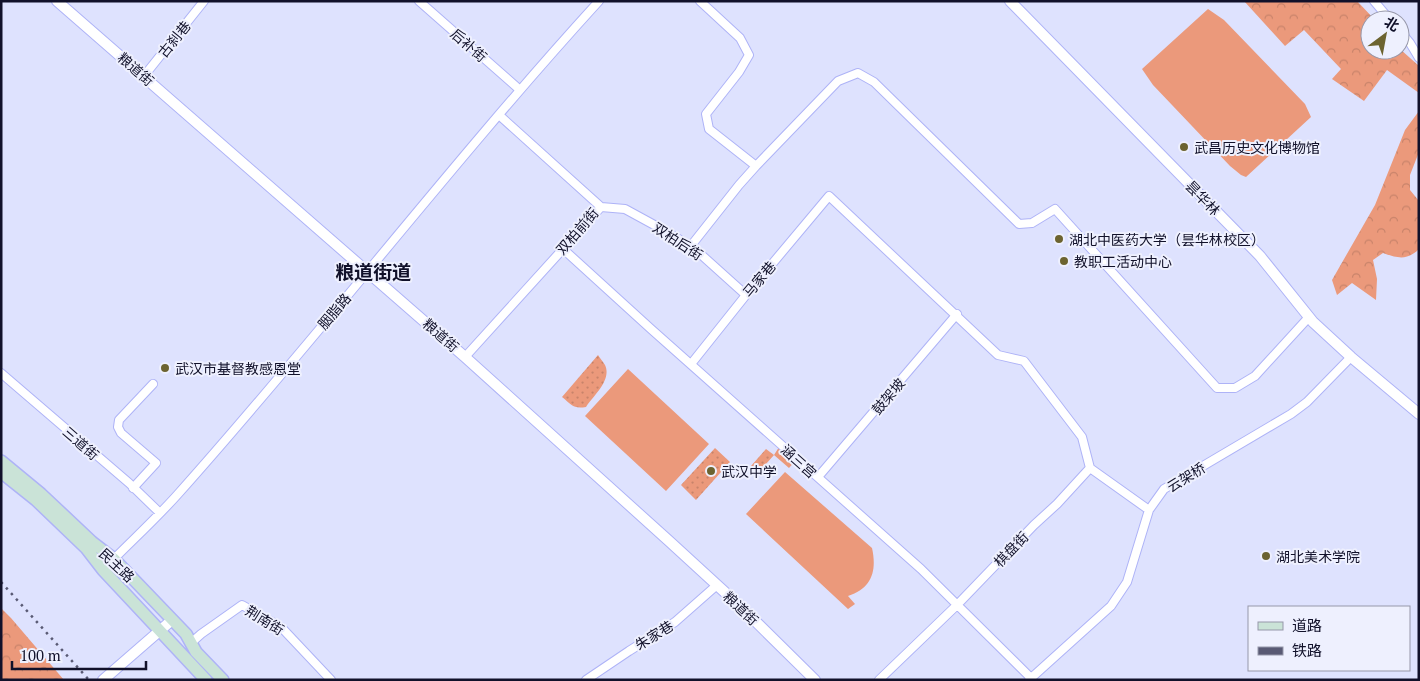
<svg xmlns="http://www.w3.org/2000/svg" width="1420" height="681" font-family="'PT Serif','Noto Sans SC',serif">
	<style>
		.grass { fill: url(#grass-dots) }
		.forest { fill: url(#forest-crowns) }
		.garden { fill: #eb997b }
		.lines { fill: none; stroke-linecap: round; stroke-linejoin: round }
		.minor-casing { stroke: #aeb3f7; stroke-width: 10 }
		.tertiary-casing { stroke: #aeb3f7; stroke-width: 12 }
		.secondary-casing { stroke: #aeb3f7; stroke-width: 14 }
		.minor { stroke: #fff; stroke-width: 8 }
		.tertiary { stroke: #fff; stroke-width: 10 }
		.secondary { stroke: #cae3d7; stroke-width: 11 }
		.rail { stroke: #595a74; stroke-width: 2.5; stroke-dasharray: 2.5 5; stroke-linecap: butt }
		.poi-dot { fill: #6c6330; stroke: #eef0fe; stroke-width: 2 }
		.labels { text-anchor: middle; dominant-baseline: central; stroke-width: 4; stroke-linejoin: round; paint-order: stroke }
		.street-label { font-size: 14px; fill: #11112a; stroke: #eef0fe }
		.poi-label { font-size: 14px; fill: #11112a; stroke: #eef0fe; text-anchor: start }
		.district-label { font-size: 19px; font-weight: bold; fill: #11112a; stroke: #eef0fe }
	</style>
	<defs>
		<pattern id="grass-dots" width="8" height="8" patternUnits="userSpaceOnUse" patternTransform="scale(1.25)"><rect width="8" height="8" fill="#eb997b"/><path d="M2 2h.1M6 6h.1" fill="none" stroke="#c8836a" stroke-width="1.8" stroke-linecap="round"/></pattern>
		<pattern id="forest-crowns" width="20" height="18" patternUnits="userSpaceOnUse" patternTransform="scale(1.25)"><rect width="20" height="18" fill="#eb997b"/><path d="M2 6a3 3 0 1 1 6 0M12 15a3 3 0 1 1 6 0" fill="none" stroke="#c8836a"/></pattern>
	</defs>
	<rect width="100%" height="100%" fill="#dee2fe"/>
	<!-- grass -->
	<path class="grass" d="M 598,355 C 600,358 603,362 605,365 C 612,380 594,395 586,407 C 573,409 572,405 562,397 Z
		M 715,448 L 730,462 L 696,500 L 681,485 Z
		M 766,449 L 774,455 L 759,472 L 751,466 Z"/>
	<!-- forest -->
	<path class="forest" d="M 1244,1 L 1357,1 L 1375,20 L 1370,20 L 1370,50 L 1400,49 L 1419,66 L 1419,93 L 1387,70 L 1364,101 L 1332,79 L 1341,69 L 1304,30 L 1285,46 Z
		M 1419,111 L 1419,152 L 1410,175 L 1410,190 L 1419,201 L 1419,249 C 1407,261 1397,258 1383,253 L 1373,260 L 1377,279 L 1376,300 L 1352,283 L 1337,295 L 1332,280 L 1375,205 L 1405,130 Z
		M 1,608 L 11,618 L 64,680 L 1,680 Z"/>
	<!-- garden -->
	<path class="garden" d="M 1208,9 L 1224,20 L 1305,104 L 1311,117 L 1246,177 L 1241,175 L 1230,166 L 1153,85 L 1142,69 Z
		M 628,369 L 709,444 L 666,491 L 585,416 Z
		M 781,444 L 797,459 L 789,468 L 774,455 Z
		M 785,472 L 872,548 C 877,571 872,588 848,596 L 855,604 L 848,609 L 746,514 Z"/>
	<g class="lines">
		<!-- minor casing -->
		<g class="minor-casing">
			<path id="minor" d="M 419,1 L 520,90
				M 700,1 L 740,38 L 749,55 L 739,72 L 706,114 L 709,129 L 756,166
				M 1374,1 L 1390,20
				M 1400,31 L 1410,43 L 1419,58
				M 144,76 L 204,1
				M 499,115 L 601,207
				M 601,207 L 625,209 L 669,233 L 696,250 L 746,295
				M 690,247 L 739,185 L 756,166 L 838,81 L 858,73 L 874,82 L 1019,224 L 1032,223 L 1055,209 L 1217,388 L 1235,388 L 1255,376 L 1309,317
				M 562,248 L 651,329 L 921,569 L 1031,678
				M 465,357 L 601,207
				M 691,364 L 746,295 L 829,196 L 998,355 L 1024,361 L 1082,437 L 1090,468
				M 1,373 L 129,483 L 160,513
				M 818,477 L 957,314
				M 133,488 L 156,463 L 121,433 L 118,427 L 119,420 L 153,384
				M 103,570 C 128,544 154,521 178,494 C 322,333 453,161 599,1
				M 191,643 L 201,634 L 242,605 L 281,627 L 331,680
				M 586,680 L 629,651 L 675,622 L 717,585
				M 879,680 L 957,605 L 1034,525 L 1057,504 L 1090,468 L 1149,510
				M 1029,680 L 1111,606 L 1127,582 L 1149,510 L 1164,489 L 1291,414 L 1307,402 L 1351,357"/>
		</g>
		<!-- tertiary casing -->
		<g class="tertiary-casing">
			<path id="tertiary" d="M 57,1 L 465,357 L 669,541 L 741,607 L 815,680
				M 1010,1 L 1260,256 L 1313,322 L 1351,357 L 1419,414
				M 103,680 L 172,620"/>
		</g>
		<!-- secondary casing -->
		<g class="secondary-casing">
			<path id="secondary" d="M 1,461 L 41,494 L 92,542 L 114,559 L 186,634 L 196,652 L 223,680
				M 1,472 L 36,500 L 86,548 L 103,570 L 206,680"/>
		</g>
		<!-- minor -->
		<use href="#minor" class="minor"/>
		<!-- tertiary -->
		<use href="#tertiary" class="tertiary"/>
		<!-- secondary -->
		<use href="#secondary" class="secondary"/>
		<!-- rail -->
		<path class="rail" d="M 1,582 L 89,680"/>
	</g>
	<!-- markers -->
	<g class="poi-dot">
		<circle cx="1184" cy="147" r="5"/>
		<circle cx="1059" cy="239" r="5"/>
		<circle cx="1064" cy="261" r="5"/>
		<circle cx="165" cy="368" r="5"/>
		<circle cx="711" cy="471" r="5"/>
		<circle cx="1266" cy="556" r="5"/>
	</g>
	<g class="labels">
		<!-- street labels -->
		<g class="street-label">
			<text transform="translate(174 39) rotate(-51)">古刹巷</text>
			<text transform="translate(469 45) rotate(41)">后补街</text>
			<text transform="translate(136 69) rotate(41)">粮道街</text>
			<text transform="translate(1203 198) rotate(46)">昙华林</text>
			<text transform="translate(577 231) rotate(-49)">双柏前街</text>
			<text transform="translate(678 241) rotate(33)">双柏后街</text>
			<text transform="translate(759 279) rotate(-50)">马家巷</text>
			<text transform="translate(334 311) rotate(-50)">胭脂路</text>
			<text transform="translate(441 335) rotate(41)">粮道街</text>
			<text transform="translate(888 396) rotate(-50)">鼓架坡</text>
			<text transform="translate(81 443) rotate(41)">三道街</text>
			<text transform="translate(799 461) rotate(42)">涵三宫</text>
			<text transform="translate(1186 477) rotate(-32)">云架桥</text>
			<text transform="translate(1011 549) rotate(-46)">棋盘街</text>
			<text transform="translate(117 565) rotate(43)">民主路</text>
			<text transform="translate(741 608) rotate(43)">粮道街</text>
			<text transform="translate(265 620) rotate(32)">荆南街</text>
			<text transform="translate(654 635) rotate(-32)">朱家巷</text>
		</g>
		<!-- poi labels -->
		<g class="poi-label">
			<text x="1194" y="147">武昌历史文化博物馆</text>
			<text x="1069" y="239">湖北中医药大学（昙华林校区）</text>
			<text x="1074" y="261">教职工活动中心</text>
			<text x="175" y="368">武汉市基督教感恩堂</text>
			<text x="721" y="471">武汉中学</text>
			<text x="1276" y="556">湖北美术学院</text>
		</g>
		<!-- district labels -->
		<g class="district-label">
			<text x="373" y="271">粮道街道</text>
		</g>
	</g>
	<!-- border -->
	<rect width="1420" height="681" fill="none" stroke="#11112a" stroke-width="5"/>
	<!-- legend -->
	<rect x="1248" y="606" width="162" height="65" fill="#eef0fe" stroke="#9697a9"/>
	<rect x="1258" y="622" width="25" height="8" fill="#cae3d7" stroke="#9697a9"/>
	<text x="1292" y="631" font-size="15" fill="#11112a">道路</text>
	<rect x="1258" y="647" width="25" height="8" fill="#595a74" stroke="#9697a9"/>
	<text x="1292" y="656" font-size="15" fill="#11112a">铁路</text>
	<!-- north arrow -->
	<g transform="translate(1385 35) rotate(32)"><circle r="24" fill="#eef0fe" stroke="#9697a9"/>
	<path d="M0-4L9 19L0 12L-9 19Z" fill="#6c6330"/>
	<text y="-8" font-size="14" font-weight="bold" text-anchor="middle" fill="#11112a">北</text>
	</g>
	<!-- scale -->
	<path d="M12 661v8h134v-8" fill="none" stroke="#11112a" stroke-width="2.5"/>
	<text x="20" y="661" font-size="15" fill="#11112a" stroke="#eef0fe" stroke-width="4" paint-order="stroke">100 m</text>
</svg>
